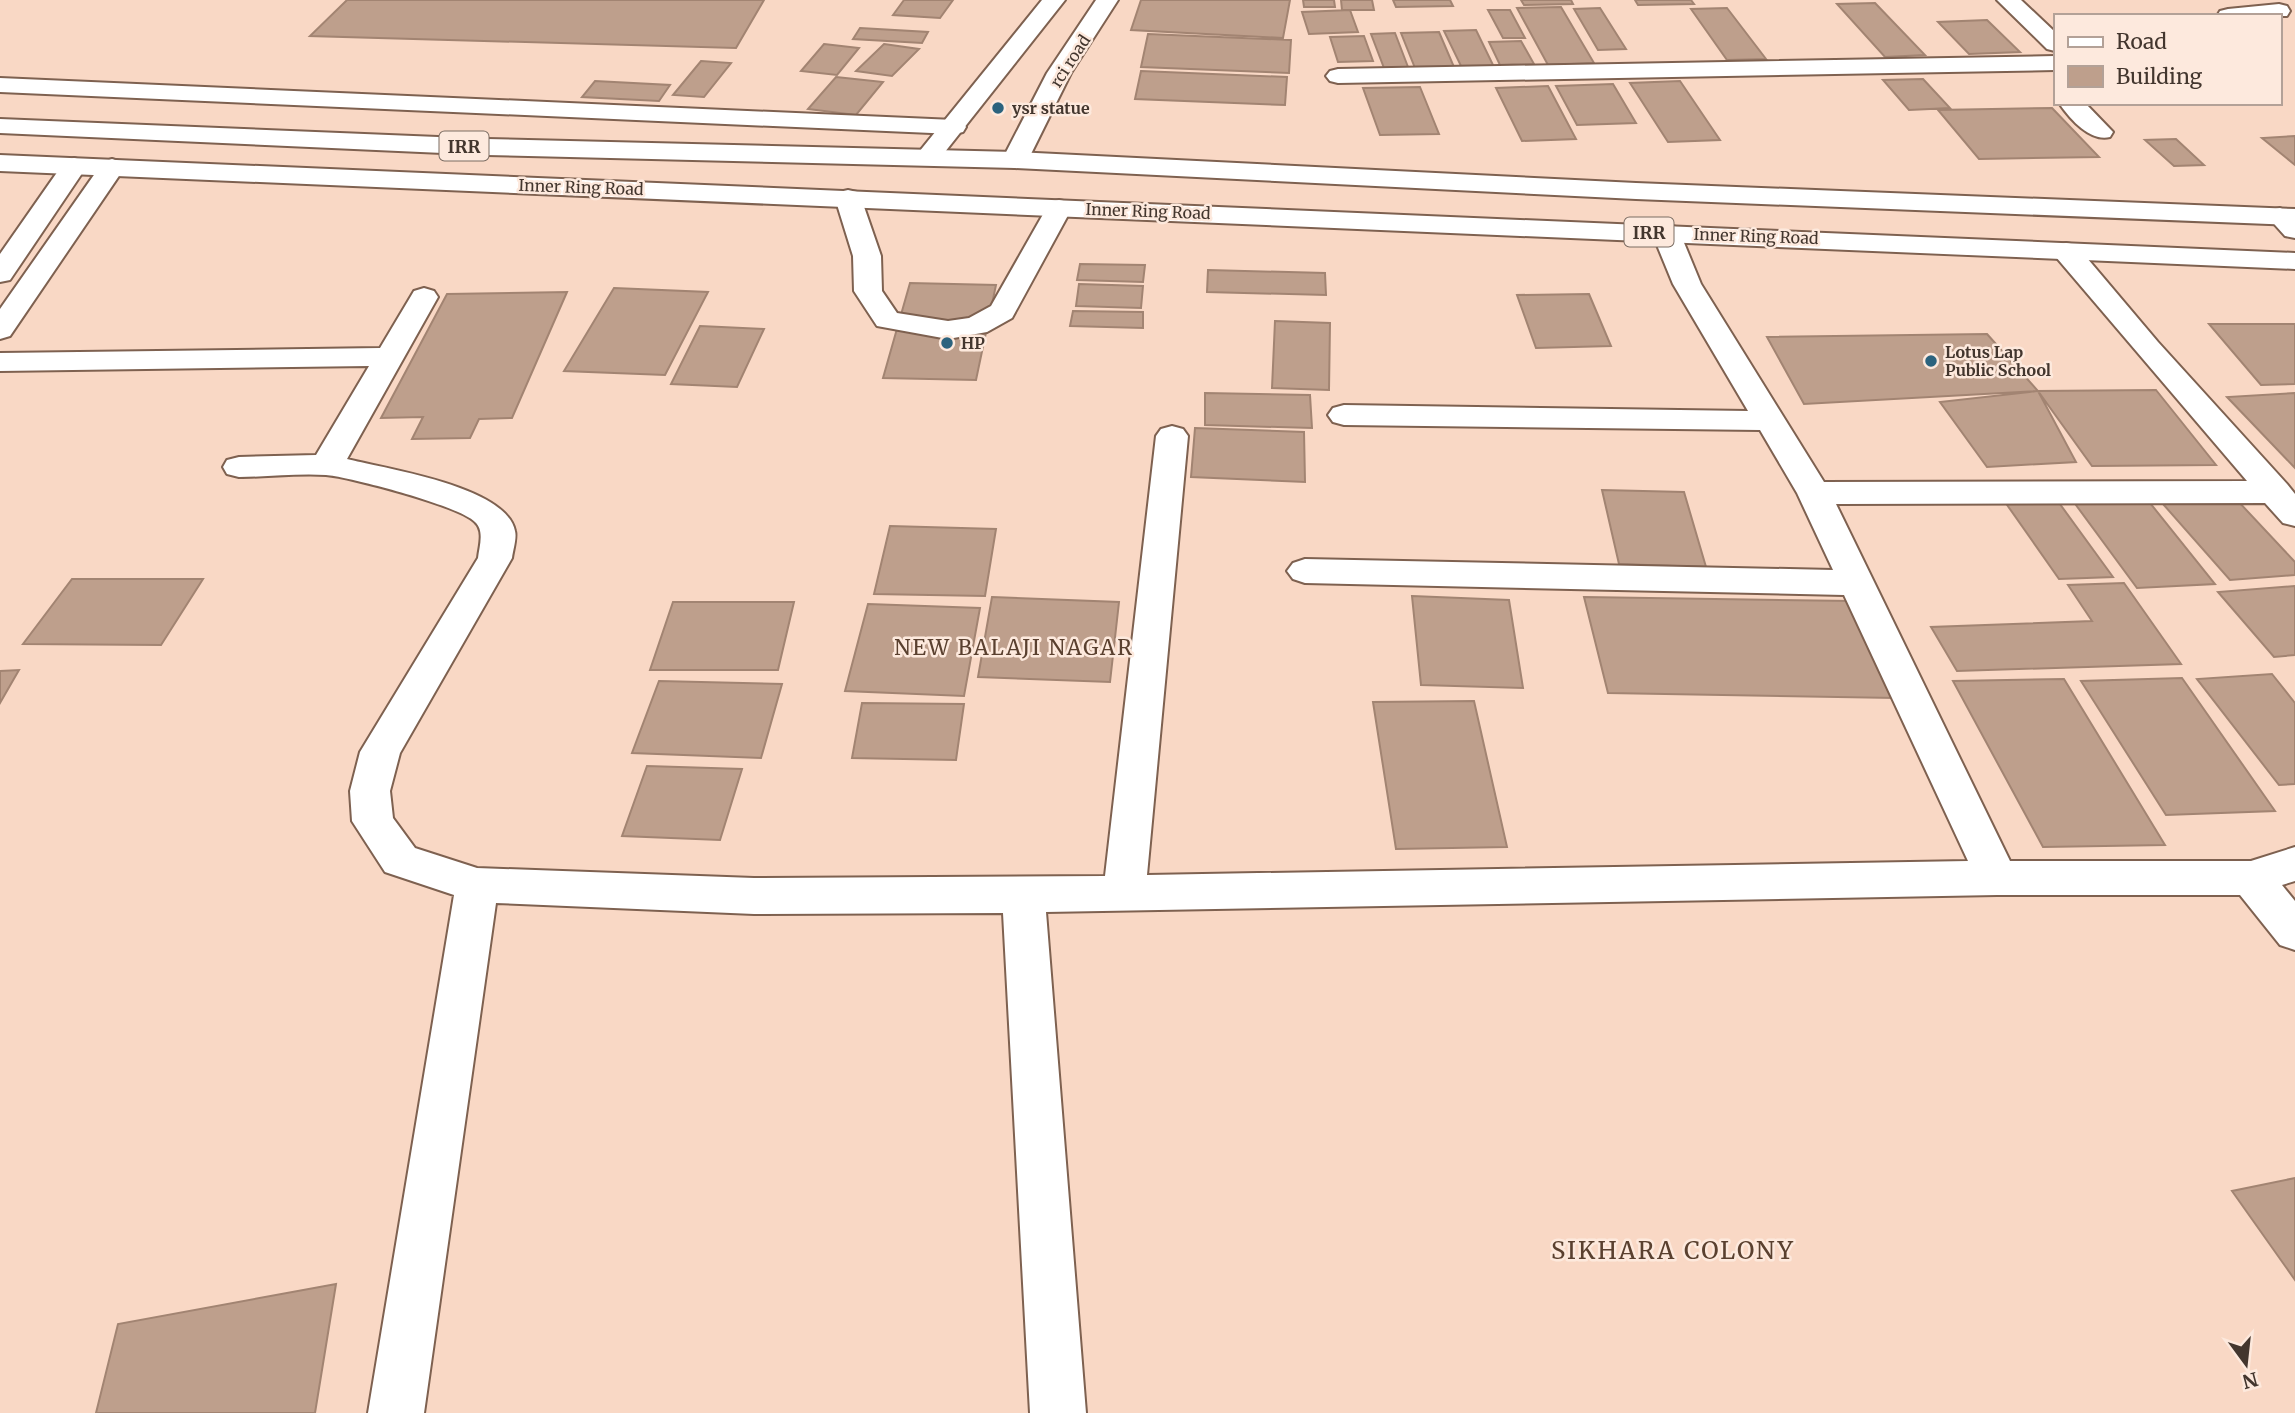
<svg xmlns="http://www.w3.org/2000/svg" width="2295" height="1413" font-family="Merriweather,serif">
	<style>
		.building { fill: #be9f8c; stroke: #a28472; stroke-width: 2 }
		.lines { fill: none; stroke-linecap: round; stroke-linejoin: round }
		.minor-casing { stroke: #7e6150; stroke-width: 4 }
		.major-casing { stroke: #7e6150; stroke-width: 4 }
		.highway-casing { stroke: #7e6150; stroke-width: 4 }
		.minor { fill: #fff; fill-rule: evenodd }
		.major { fill: #fff; fill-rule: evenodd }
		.highway { fill: #fff; fill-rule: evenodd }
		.poi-dot { fill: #2c637e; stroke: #fde9dd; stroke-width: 2.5 }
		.labels { text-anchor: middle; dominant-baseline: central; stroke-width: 5; stroke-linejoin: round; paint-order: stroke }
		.far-street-label { font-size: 16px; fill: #43362e; stroke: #fde9dd }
		.far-poi-label { font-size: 16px; font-weight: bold; fill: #43362e; stroke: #fde9dd; text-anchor: start }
		.shield { fill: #fde9dd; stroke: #7b6c62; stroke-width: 2 }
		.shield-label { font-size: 18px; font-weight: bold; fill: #43362e }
		.neighbourhood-label { font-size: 21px; letter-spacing: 2px; fill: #5a402f; stroke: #fde9dd }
		.near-neighbourhood-label { font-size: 24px; letter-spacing: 2px; fill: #5a402f; stroke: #fde9dd }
	</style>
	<rect width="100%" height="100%" fill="#f9d8c5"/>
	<!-- building -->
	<path class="building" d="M 347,0 L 764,0 L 736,48 L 310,36 Z
		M 904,0 L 953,0 L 940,18 L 893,15 Z
		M 1141,0 L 1290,0 L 1283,38 L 1131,30 Z
		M 1303,0 L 1334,0 L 1335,7 L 1304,7 Z
		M 1341,0 L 1372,0 L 1374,10 L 1342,10 Z
		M 1393,0 L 1450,0 L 1453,6 L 1396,7 Z
		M 1521,0 L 1571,0 L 1573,4 L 1524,5 Z
		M 1635,0 L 1691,0 L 1694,4 L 1638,5 Z
		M 1875,3 L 1925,55 L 1885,57 L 1837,4 Z
		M 1561,7 L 1594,63 L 1548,65 L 1517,8 Z
		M 1600,8 L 1626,49 L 1598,50 L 1574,9 Z
		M 1727,8 L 1766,59 L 1727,60 L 1691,9 Z
		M 1350,10 L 1358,32 L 1309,34 L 1302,12 Z
		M 1488,10 L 1510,10 L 1525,38 L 1503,38 Z
		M 1987,20 L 2020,52 L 1969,54 L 1938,22 Z
		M 860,28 L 928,32 L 922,43 L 853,39 Z
		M 1476,30 L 1494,67 L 1462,68 L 1444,31 Z
		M 1439,32 L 1454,67 L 1415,68 L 1401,33 Z
		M 1395,33 L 1408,67 L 1384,68 L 1371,34 Z
		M 1148,34 L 1291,40 L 1289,73 L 1141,67 Z
		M 1364,36 L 1373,61 L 1338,62 L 1330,37 Z
		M 1521,41 L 1534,64 L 1500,65 L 1489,42 Z
		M 824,44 L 859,48 L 837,75 L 801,71 Z
		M 884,44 L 919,49 L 892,76 L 856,71 Z
		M 701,61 L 731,63 L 704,97 L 673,95 Z
		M 1141,71 L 1287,77 L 1285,105 L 1135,99 Z
		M 836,77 L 883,82 L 856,115 L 808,109 Z
		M 1923,79 L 1950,108 L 1909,110 L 1883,80 Z
		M 595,81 L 670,85 L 659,101 L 582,97 Z
		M 1680,81 L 1720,140 L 1668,142 L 1630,83 Z
		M 1613,84 L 1636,123 L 1577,125 L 1556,86 Z
		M 1548,86 L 1576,139 L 1522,141 L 1496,88 Z
		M 1420,87 L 1439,134 L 1380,135 L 1363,88 Z
		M 2052,108 L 2099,157 L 1979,159 L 1938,110 Z
		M 2295,136 L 2295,165 L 2262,138 Z
		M 2176,139 L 2204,165 L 2174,166 L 2145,140 Z
		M 1080,264 L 1145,265 L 1143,282 L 1077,280 Z
		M 1208,270 L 1325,273 L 1326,295 L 1207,292 Z
		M 910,283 L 996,285 L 976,380 L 883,378 Z
		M 1079,284 L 1143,286 L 1141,308 L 1076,306 Z
		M 614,288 L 708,292 L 665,375 L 564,371 Z
		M 567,292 L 512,418 L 479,419 L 470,438 L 412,439 L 423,417 L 381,418 L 447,294 Z
		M 1589,294 L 1611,346 L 1536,348 L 1517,295 Z
		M 1073,311 L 1143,312 L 1143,328 L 1070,326 Z
		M 1275,321 L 1330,323 L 1329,390 L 1272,388 Z
		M 2209,324 L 2295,324 L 2295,384 L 2261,385 Z
		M 700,326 L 764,329 L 737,387 L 671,384 Z
		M 1987,334 L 2038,391 L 1804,404 L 1767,337 Z
		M 2156,390 L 2216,465 L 2092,466 L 2038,391 Z
		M 2038,391 L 2076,462 L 1987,467 L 1940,402 Z
		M 1205,393 L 1310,395 L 1312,428 L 1205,425 Z
		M 2295,393 L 2295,468 L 2227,397 Z
		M 1195,428 L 1304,432 L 1305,482 L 1191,477 Z
		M 1602,490 L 1684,492 L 1706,567 L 1619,564 Z
		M 2146,498 L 2215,584 L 2137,588 L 2073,501 Z
		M 2236,499 L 2295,562 L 2295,575 L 2230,580 L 2163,504 Z
		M 2057,500 L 2113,577 L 2059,579 L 2005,502 Z
		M 890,526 L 996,529 L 985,596 L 874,594 Z
		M 72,579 L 203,579 L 161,645 L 23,644 Z
		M 2124,583 L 2181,664 L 1957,671 L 1931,627 L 2092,621 L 2068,585 Z
		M 2295,586 L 2295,655 L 2274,657 L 2218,592 Z
		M 1412,596 L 1509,600 L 1523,688 L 1421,685 Z
		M 992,597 L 1119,602 L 1110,682 L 978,677 Z
		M 1584,597 L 1853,601 L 1895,698 L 1608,693 Z
		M 673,602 L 794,602 L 778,670 L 650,670 Z
		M 868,604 L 980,608 L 964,696 L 845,691 Z
		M 19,670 L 0,703 L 0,671 Z
		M 2272,674 L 2295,703 L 2295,784 L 2279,785 L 2197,679 Z
		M 2182,678 L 2275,811 L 2166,815 L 2081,681 Z
		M 2064,679 L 2165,845 L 2043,847 L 1953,681 Z
		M 659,681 L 782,684 L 761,758 L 632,753 Z
		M 1474,701 L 1507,847 L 1396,849 L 1373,702 Z
		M 862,703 L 964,704 L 956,760 L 852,758 Z
		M 647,766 L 742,769 L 720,840 L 622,836 Z
		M 2295,1178 L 2295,1280 L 2232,1191 Z
		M 336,1284 L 315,1413 L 96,1413 L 118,1324 Z"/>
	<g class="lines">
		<!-- minor casing -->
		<g class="minor-casing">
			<path id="minor" d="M 1997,0 L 2021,0 L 2055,32 L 2055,51 L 2047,49 Z
				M 2279,4 L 2287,6 L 2290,11 L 2287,16 L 2217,16 L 2220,11 L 2228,9 Z
				M 2055,56 L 2055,70 L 1338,83 L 1330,81 L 1326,76 L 1330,71 L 1338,69 Z
				M 0,78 L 954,120 L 963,122 L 966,127 L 963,132 L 954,134 L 0,92 Z
				M 2059,103 L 2085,103 L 2113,132 L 2110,137 C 2090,142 2070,119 2059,103 Z
				M 74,158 L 83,161 L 87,166 L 10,280 L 0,282 L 0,254 L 65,161 Z
				M 112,159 L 121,162 L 125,167 L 10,336 L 0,339 L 0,309 L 103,162 Z
				M 848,190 L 857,192 L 861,198 L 881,256 L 882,291 L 897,313 L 948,321 L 969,318 L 991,306 L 1050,202 L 1059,200 L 1068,202 L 1072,208 L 1012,318 L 987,332 L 948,339 L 877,326 L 854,291 L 853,256 L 835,198 L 839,192 Z
				M 2280,208 L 2295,215 L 2295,238 L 2285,236 L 2267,216 L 2270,210 Z
				M 1666,225 L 1676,227 L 1680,233 L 1701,284 L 1824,482 L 2247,481 L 2056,257 L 2052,251 L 2056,245 L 2066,243 L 2076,245 L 2158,342 L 2287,484 L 2295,494 L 2295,526 L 2283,523 L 2265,503 L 1836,504 L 2010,861 L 2251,861 L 2295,847 L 2295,881 L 2282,885 L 2295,901 L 2295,950 L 2280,945 L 2240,895 L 1997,895 L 1046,912 L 1086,1413 L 1030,1413 L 1003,913 L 754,914 L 496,903 L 424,1413 L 368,1413 L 454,895 L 385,872 L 352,821 L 350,791 L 360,752 L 478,558 C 479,547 485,531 475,522 C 460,506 350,477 326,475 C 298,473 267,477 239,477 L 227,474 L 223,467 L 227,460 L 239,457 L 316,455 L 369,366 L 0,371 L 0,353 L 380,348 L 414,291 L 424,288 L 434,291 L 438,297 L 347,459 C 386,469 506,486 515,531 C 517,538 513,550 512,558 L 400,753 L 390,791 L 393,818 L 415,848 L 477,868 L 754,878 L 1105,876 L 1156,436 L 1161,429 L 1172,426 L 1183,429 L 1188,436 L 1147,875 L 1968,861 L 1844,595 L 1305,583 L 1293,579 L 1287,571 L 1293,563 L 1305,559 L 1833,570 L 1797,493 L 1760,430 L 1344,425 L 1333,422 L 1328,415 L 1333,408 L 1344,405 L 1748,411 L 1673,284 L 1652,233 L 1656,227 Z"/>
		</g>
		<!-- major casing -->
		<g class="major-casing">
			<path id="major" d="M 1042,0 L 1065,0 L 937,162 L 928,165 L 919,162 L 915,157 L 919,152 Z
				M 1096,0 L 1118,0 L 1071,73 L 1028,160 L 1024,165 L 1015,168 L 1006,165 L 1002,160 L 1047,73 Z"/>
		</g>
		<!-- highway casing -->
		<g class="highway-casing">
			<path id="highway" d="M 0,119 L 487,139 L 1015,152 L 1636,183 L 2295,209 L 2295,225 L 1636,199 L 1015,168 L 487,155 L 0,133 Z
				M 0,155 L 2295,253 L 2295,269 L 0,171 Z"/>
		</g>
		<!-- minor -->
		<use href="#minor" class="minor"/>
		<!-- major -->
		<use href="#major" class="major"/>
		<!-- highway -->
		<use href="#highway" class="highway"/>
	</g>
	<!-- markers -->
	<g class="poi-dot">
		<circle cx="998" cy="108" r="7"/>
		<circle cx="947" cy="343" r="7"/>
		<circle cx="1931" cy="361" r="7"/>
	</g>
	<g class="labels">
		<!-- far-street labels -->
		<g class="far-street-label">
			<text transform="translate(1070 61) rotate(-57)">rci road</text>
			<text transform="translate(581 187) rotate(2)">Inner Ring Road</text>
			<text transform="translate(1148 211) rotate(2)">Inner Ring Road</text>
			<text transform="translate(1756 236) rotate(2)">Inner Ring Road</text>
		</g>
		<!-- far-poi labels -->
		<g class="far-poi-label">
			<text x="1012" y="108">ysr statue</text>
			<text x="961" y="343">HP</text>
			<text x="1945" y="352">Lotus Lap<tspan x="1945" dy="18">Public School</tspan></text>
		</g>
		<!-- shield labels -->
		<g class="shield">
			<rect x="439.5" y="131.5" width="49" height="29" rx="5"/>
			<rect x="1624.5" y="217.5" width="49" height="29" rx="5"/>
		</g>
		<g class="shield-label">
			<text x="464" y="146">IRR</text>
			<text x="1649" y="232">IRR</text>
		</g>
		<!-- neighbourhood labels -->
		<g class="neighbourhood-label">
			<text x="1014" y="647">NEW BALAJI NAGAR</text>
		</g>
		<!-- near-neighbourhood labels -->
		<g class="near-neighbourhood-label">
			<text x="1673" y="1250">SIKHARA COLONY</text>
		</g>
	</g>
	<!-- legend -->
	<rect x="2054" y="14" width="228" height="91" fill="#fde9dd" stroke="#b3a197" stroke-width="2"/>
	<rect x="2068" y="37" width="35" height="10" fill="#ffffff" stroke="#b3a197" stroke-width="2"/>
	<text x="2116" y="49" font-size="21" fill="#43362e">Road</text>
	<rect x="2068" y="66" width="35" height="21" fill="#be9f8c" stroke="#b3a197" stroke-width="2"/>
	<text x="2116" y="84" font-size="21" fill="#43362e">Building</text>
	<!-- north arrow -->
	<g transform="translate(2246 1364) rotate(165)" stroke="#fde9dd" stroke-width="5" paint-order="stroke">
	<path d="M0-5L12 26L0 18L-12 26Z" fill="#43362e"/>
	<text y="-10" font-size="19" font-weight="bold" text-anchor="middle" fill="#43362e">N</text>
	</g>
</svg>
